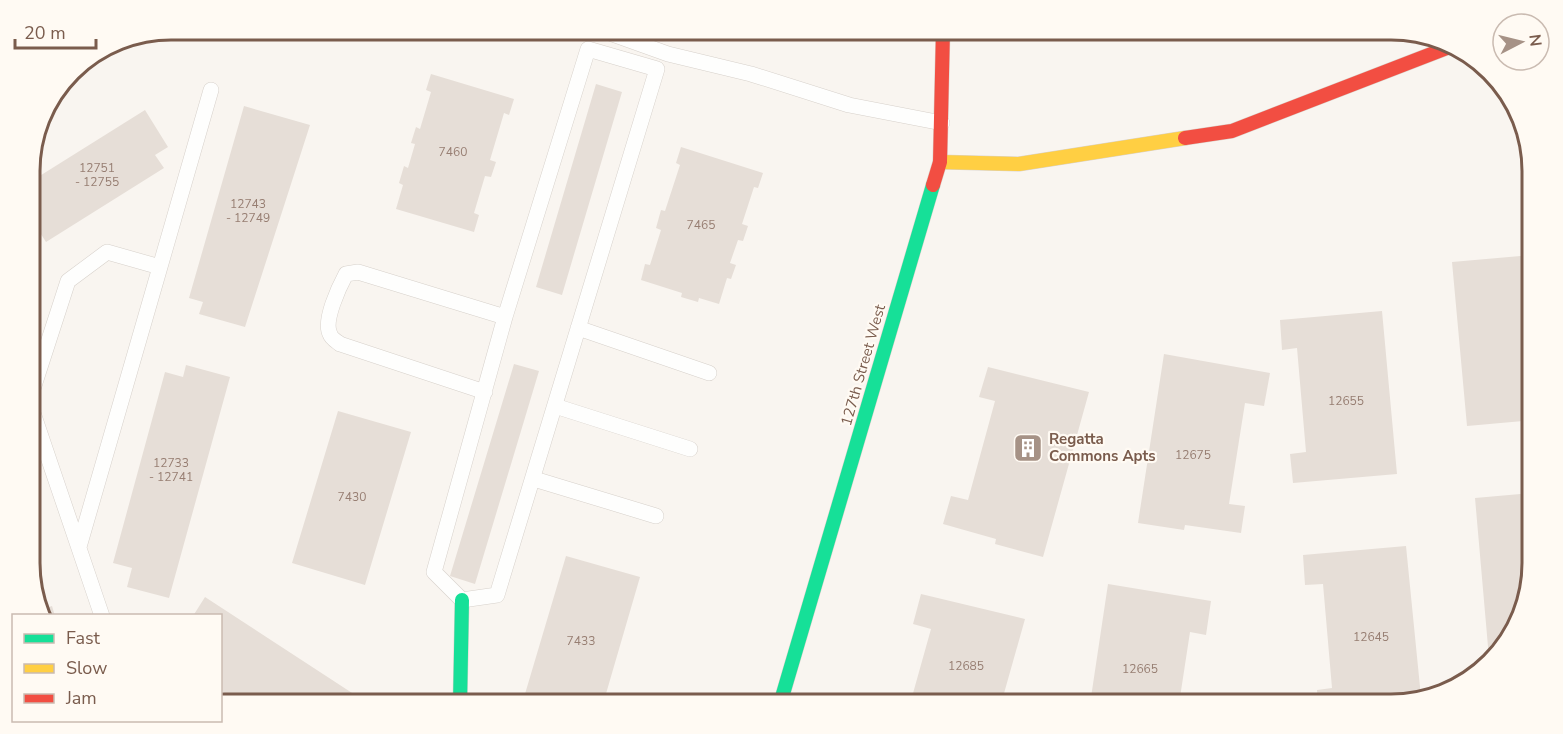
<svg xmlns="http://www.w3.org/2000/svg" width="1563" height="734" font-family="'Nunito Sans',sans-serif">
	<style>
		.building { fill: #e6ded7 }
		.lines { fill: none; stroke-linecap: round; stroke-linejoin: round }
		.lane-casing { stroke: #d7d1cb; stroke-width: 16 }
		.fast-casing { stroke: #d9d2cb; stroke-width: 15 }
		.slow-casing { stroke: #d9d2cb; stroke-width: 15 }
		.jam-casing { stroke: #d9d2cb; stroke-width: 15 }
		.lane { stroke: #fefefd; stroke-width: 15 }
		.fast { stroke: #16e098; stroke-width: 14 }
		.slow { stroke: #ffcf43; stroke-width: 14 }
		.jam { stroke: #f24e42; stroke-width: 14 }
		.labels { text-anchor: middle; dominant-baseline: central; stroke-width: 4.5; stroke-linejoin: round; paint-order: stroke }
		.number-label { font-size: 12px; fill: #977e72 }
		.street-label { font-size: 15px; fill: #7a5c4d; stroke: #fffaf3 }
		.poi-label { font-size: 15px; font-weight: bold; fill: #7a5c4d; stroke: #fffaf3; text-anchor: start }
		.rim { fill: none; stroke: #7a5c4d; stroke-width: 3 }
	</style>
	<rect width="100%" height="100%" fill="#f9f5f0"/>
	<!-- building -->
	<path class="building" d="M 431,74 L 514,99 L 509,115 L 504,113 L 490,160 L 496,162 L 491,177 L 485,176 L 474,213 L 479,215 L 474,232 L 396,209 L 403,185 L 399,183 L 404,166 L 408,168 L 415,144 L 411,143 L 416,127 L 420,129 L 431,92 L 426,90 Z
		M 596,84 L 622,92 L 562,295 L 536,287 Z
		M 244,106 L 310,125 L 245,327 L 199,314 L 203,302 L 189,298 Z
		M 145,110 L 168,147 L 155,155 L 164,168 L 46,242 L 30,217 L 30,182 Z
		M 681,147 L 763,173 L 758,188 L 754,187 L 742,224 L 748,226 L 743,241 L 738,240 L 730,263 L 736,265 L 731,279 L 727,278 L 719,304 L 699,298 L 698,302 L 681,297 L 682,293 L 641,280 L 645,264 L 650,265 L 661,230 L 656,228 L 661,210 L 665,211 L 680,165 L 676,163 Z
		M 1532,255 L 1533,420 L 1467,426 L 1452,262 Z
		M 1382,311 L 1397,474 L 1293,483 L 1290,454 L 1306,452 L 1297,348 L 1282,350 L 1280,320 Z
		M 1164,354 L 1270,373 L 1264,406 L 1245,403 L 1229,504 L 1245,506 L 1241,533 L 1185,525 L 1184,530 L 1138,523 Z
		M 514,364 L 539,371 L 475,584 L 450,576 Z
		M 186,365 L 230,377 L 169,598 L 127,587 L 132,568 L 113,563 L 165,372 L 183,377 Z
		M 988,367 L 1089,392 L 1043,557 L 995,544 L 996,539 L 943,524 L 951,496 L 968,500 L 995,401 L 979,397 Z
		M 338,411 L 411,432 L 365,585 L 292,563 Z
		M 1533,493 L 1533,563 L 1522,617 L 1489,658 L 1475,498 Z
		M 1406,546 L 1421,697 L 1401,704 L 1318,704 L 1317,690 L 1332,688 L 1323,584 L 1305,585 L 1303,555 Z
		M 31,549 L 41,580 L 32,583 L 31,582 Z
		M 566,556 L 640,577 L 603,704 L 522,704 Z
		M 1108,584 L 1211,601 L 1206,635 L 1190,632 L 1179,704 L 1090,704 Z
		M 921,594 L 1025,619 L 1001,704 L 910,704 L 931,629 L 913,624 Z
		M 205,597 L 369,704 L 242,704 L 220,690 L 220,616 L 193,616 Z
		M 52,606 L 55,616 L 45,616 L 43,609 Z"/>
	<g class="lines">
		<!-- lane casing -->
		<g class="lane-casing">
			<path id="lane" d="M 601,30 L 668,54 L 751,74 L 849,105 L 942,123
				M 588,49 L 657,69 L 497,595 L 462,600 L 434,572 L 505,317 Z
				M 160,267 L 211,90
				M 578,328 L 709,373
				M 485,392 L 340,344 C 336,341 331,338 330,334 C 323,321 339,287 346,274 L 358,272 L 505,317
				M 31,395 L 68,281 L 107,252 L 160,267 L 79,547
				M 555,406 L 690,449
				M 31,407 L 102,616
				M 534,479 L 656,516"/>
		</g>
		<!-- fast casing -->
		<g class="fast-casing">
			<path id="fast" d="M 460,704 L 462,600
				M 780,704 L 933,185"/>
		</g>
		<!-- slow casing -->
		<g class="slow-casing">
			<path id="slow" d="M 940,162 L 1019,164 L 1185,138"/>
		</g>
		<!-- jam casing -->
		<g class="jam-casing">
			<path id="jam" d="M 1185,138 L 1232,131 L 1452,46
				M 933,185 L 940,162 L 943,30"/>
		</g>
		<!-- lane -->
		<use href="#lane" class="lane"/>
		<!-- fast -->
		<use href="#fast" class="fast"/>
		<!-- slow -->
		<use href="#slow" class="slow"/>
		<!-- jam -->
		<use href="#jam" class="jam"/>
	</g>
	<!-- icons -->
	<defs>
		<g id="building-square" transform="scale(1.5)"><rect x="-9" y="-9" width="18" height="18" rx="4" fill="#a69286" stroke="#fffaf3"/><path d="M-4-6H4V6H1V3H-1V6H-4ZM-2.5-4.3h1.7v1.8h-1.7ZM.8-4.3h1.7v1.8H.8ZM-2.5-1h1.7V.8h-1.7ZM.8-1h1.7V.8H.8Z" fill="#fff"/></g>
	</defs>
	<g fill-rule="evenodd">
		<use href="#building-square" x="1028" y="448"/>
	</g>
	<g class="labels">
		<!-- number labels -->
		<g class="number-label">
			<text x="453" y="152">7460</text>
			<text x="97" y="168">12751<tspan x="97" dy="14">- 12755</tspan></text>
			<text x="248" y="204">12743<tspan x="248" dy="14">- 12749</tspan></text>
			<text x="701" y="225">7465</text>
			<text x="1346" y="401">12655</text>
			<text x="1193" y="455">12675</text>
			<text x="171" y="463">12733<tspan x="171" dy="14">- 12741</tspan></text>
			<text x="352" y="497">7430</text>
			<text x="1371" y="637">12645</text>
			<text x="581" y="641">7433</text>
			<text x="966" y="666">12685</text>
			<text x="1140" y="669">12665</text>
		</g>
		<!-- street labels -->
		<g class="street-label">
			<text transform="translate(863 365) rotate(-74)">127th Street West</text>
		</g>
		<!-- poi labels -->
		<g class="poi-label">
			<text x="1049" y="439">Regatta<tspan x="1049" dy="17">Commons Apts</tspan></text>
		</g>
	</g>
	<!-- crop -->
	<path d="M0 0H1563V734H0ZM171 40H1391A131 131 0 0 1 1522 171V563A131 131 0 0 1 1391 694H171A131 131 0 0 1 40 563V171A131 131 0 0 1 171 40Z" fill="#fffaf3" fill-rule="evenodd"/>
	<path class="rim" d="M171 40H1391A131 131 0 0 1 1522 171V563A131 131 0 0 1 1391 694H171A131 131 0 0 1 40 563V171A131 131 0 0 1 171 40Z"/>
	<!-- legend -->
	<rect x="12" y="614" width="210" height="108" fill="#fffaf3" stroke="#cabbb1" stroke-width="1.5"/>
	<rect x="24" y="634" width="30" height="9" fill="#16e098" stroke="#cabbb1" stroke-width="1.5"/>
	<text x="66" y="644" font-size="18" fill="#7a5c4d">Fast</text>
	<rect x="24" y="664" width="30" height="9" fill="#ffcf43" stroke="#cabbb1" stroke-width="1.5"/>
	<text x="66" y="674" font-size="18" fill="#7a5c4d">Slow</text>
	<rect x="24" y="694" width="30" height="9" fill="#f24e42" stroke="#cabbb1" stroke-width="1.5"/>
	<text x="66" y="704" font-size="18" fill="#7a5c4d">Jam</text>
	<!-- north arrow -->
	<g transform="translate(1521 42) rotate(83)"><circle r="28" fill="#fffaf3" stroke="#cabbb1" stroke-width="1.5"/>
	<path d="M0-4.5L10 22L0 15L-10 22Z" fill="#a69286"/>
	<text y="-9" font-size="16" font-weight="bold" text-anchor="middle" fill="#7a5c4d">N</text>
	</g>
	<!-- scale -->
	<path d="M15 39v9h81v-9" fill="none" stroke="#7a5c4d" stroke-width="3"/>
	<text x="24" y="39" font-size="18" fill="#7a5c4d" stroke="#fffaf3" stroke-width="4.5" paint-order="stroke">20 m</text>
</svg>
